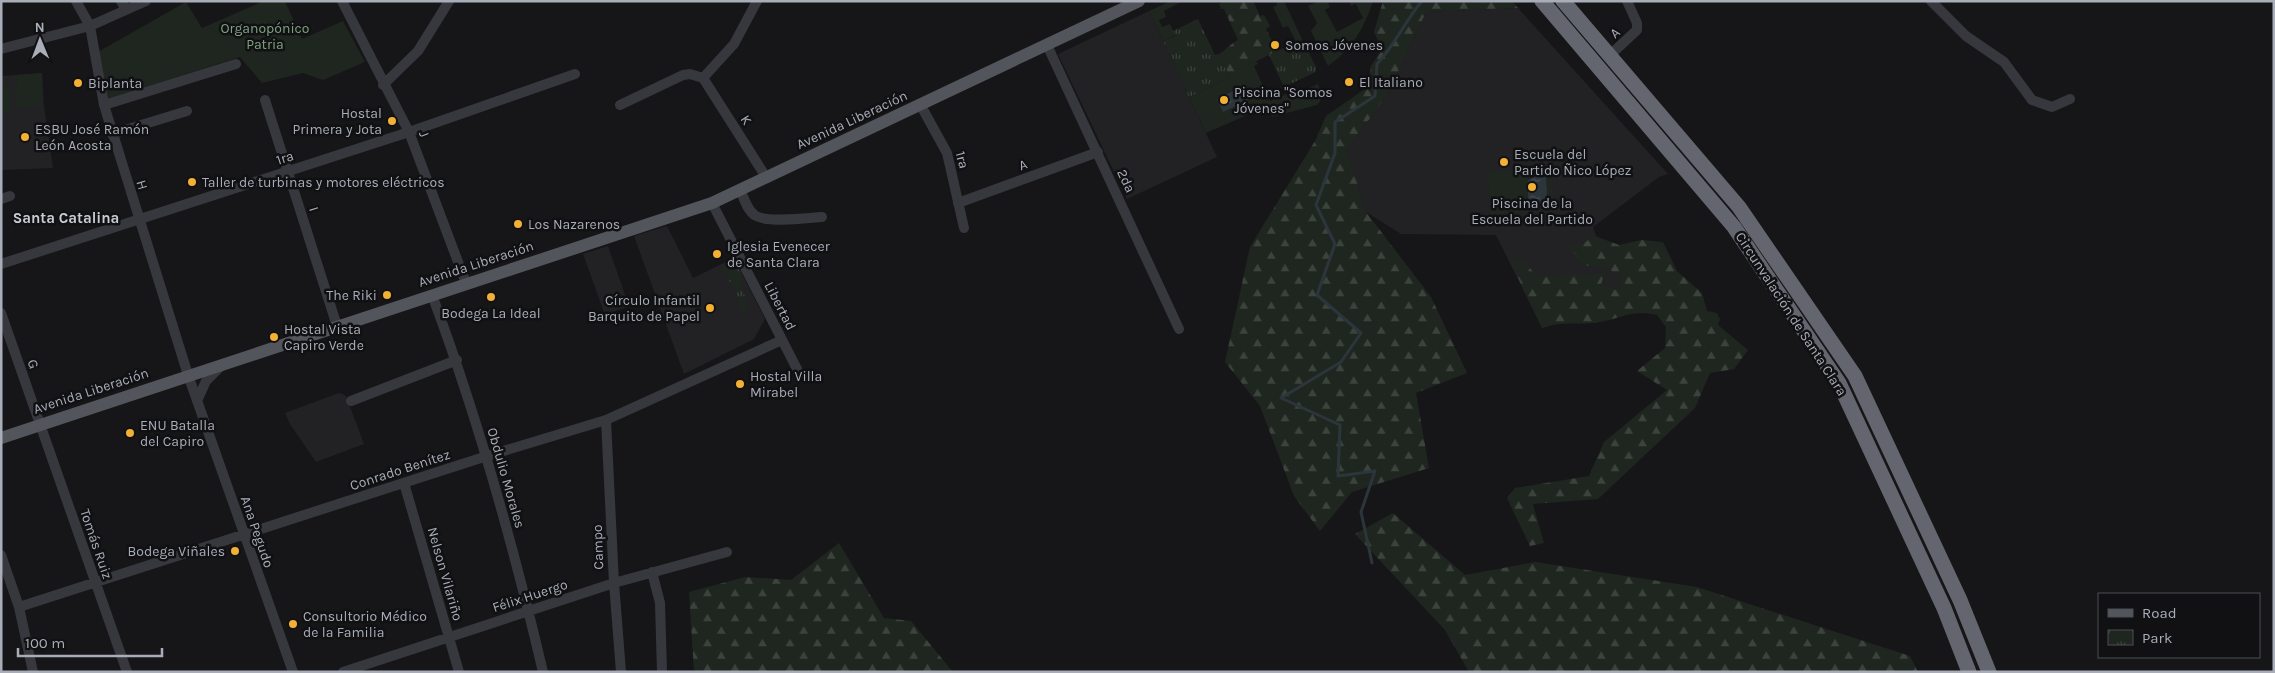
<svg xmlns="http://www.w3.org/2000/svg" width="2275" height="673" font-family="Karla,sans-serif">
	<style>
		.built { fill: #222225 }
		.green { fill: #1e261f }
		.forest { fill: url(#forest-firs) }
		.park { fill: url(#park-tufts) }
		.water { fill: url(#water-ripples) }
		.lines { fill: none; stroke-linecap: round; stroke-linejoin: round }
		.stream { stroke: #2c353c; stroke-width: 3 }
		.minor { stroke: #37383d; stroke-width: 10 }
		.major { stroke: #53555c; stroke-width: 12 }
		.highway { stroke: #63666e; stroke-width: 15 }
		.poi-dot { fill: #f2b134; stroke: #111113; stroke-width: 2 }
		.labels { text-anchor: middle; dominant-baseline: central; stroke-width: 5; stroke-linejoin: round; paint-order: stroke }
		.park-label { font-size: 14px; fill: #7fa381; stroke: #111113 }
		.street-label { font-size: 14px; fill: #a8adb8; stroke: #111113 }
		.poi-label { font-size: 14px; fill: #a8adb8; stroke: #111113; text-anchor: start }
		.neighbourhood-label { font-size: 15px; font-weight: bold; fill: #c9ccd4; stroke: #111113 }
	</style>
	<defs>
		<pattern id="forest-firs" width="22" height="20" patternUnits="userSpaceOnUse" patternTransform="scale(1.25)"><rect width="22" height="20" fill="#1e261f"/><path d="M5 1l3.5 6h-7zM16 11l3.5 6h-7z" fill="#3c433d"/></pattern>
		<pattern id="park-tufts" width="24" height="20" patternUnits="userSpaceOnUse" patternTransform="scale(1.25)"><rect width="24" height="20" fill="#1e261f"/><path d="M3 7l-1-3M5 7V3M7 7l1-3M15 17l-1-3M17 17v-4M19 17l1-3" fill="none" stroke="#3c433d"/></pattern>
		<pattern id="water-ripples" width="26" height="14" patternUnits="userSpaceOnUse" patternTransform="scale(1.25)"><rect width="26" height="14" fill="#2c353c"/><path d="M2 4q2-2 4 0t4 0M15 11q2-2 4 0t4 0" fill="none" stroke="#485056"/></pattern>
	</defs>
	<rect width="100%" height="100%" fill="#161618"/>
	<!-- built -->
	<path class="built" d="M 1518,8 L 1668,174 L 1659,177 L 1593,227 L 1607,269 L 1622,276 L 1616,291 L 1601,285 L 1598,323 L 1557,323 L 1542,328 L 1496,235 L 1401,234 L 1366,212 L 1347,150 L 1388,93 L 1426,12 Z
		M 1149,11 L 1217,157 L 1127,199 L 1058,54 Z
		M 42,73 L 44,106 L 53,168 L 1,170 L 1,76 Z
		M 667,226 L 693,278 L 734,258 L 765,319 L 754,339 L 684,374 L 634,236 Z
		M 608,246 L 629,306 L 605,315 L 583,254 Z
		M 339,393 L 343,394 L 346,396 L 364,444 L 316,462 L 290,424 L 285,413 Z"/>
	<!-- green -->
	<path class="green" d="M 264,1 L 285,1 L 302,39 L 343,21 L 365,62 L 323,80 L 303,73 L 262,83 L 240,57 L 107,99 L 96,53 L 186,2 L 202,28 Z
		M 1171,1 L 1183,1 L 1164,11 L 1166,17 L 1159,20 L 1162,27 L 1170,24 L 1175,35 L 1163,41 L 1149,11 Z
		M 1276,1 L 1284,1 L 1302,39 L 1296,42 L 1288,26 L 1283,28 L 1273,7 L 1277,5 Z
		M 1319,1 L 1327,1 L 1330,7 L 1325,10 L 1337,32 L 1363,18 L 1356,4 L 1351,6 L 1349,1 L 1373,1 C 1364,29 1352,49 1328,66 L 1311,31 L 1317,23 L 1308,6 Z
		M 1256,61 L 1258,64 L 1254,66 L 1270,101 L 1287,94 L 1289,97 L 1318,84 C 1321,93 1324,98 1317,105 L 1272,117 L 1269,110 L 1263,112 L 1261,109 L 1206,133 L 1189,97 L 1243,72 L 1242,68 Z
		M 42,73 L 43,106 L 17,108 L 16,75 Z
		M 1,86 L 10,86 L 11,111 L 1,111 Z
		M 1540,165 L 1540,169 L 1552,168 L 1554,204 L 1547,213 L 1490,214 L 1488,171 L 1522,170 L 1522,166 Z"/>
	<!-- forest -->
	<path class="forest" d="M 1224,1 L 1256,1 L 1254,3 L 1260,16 L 1264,15 L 1270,26 L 1266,29 L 1277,51 L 1242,68 L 1244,72 L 1230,78 L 1219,54 C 1226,50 1230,44 1238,40 L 1224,9 L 1221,9 L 1219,4 Z
		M 1383,1 L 1512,1 L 1518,8 L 1426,12 L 1388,93 L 1347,150 L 1366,212 L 1431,297 L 1467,373 L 1416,393 L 1429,468 L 1352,492 L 1320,531 L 1294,496 L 1260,406 L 1225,362 L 1250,247 L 1315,141 L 1326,116 L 1368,87 L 1371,66 L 1382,49 L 1374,32 Z
		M 1595,236 L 1619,245 L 1641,240 L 1663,242 L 1677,271 L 1702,293 L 1707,311 L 1717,313 L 1720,319 L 1718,325 L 1748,350 L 1734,369 L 1710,373 L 1695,408 L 1598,499 L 1533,504 L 1544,543 L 1530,546 L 1507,498 L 1515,488 L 1589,476 L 1604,442 L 1667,390 L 1637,371 L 1665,348 L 1666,327 L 1657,315 C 1632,309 1623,318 1600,322 C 1578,326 1565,320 1542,328 L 1510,261 L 1521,259 L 1538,277 L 1605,273 L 1601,284 L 1616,290 L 1622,276 L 1607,269 L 1583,265 L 1568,244 L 1582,244 Z
		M 1393,513 L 1465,575 L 1535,562 L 1697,587 L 1910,656 L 1918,672 L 1469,672 L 1445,630 L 1355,534 Z
		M 839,543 L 884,618 L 911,621 L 953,672 L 694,672 L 689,592 L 745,577 L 791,580 Z"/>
	<!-- park -->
	<path class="park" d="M 1198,19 L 1215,55 L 1219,54 L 1230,78 L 1189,97 L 1163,41 L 1175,36 L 1173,31 Z
		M 1302,39 L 1316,67 L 1316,72 L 1284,87 L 1269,55 Z
		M 734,258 L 744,279 L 740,286 L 745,296 L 746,312 L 740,313 L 738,298 L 721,265 Z"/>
	<!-- water -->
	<path class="water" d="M 1241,87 L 1248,100 L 1223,112 L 1217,99 Z
		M 1535,174 L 1542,174 L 1546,178 L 1547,198 L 1543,203 L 1533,203 L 1528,199 L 1528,181 L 1535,177 Z"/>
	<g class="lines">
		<!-- stream -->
		<path class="stream" d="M 1372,563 L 1361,512 L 1375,471 L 1338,476 L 1340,425 L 1281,398 L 1341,362 L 1361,333 L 1317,295 L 1335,244 L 1316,205 L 1335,153 L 1335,122 L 1375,96 L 1377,64 C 1395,45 1405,21 1422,1"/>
		<!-- minor -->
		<path class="minor" d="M 76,1 L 90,26 L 104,105 L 188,375 L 293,672
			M 121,1 L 126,10
			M 342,1 L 409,132 L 466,283
			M 1931,1 L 1966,36 L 2004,62 L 2032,100 L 2052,107 L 2070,99
			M 1047,45 L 1179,329
			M 1,49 L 90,26 L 146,1
			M 1609,56 L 1637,30 L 1637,23 L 1627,1
			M 703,78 L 766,177
			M 383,85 L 418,51 L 449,1
			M 265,100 L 337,326
			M 920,104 L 947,153 L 964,228
			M 104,105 L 236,64
			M 620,105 L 683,75 L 690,74 L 703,78 L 734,44 L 757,1
			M 112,134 L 187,111
			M 740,189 C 744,198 747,211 756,216 C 769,223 807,218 822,217
			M 1,199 L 10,196
			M 712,203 L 797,369
			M 958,203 L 1098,152
			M 1,264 L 409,132 L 575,74
			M 432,295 C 478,418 513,544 543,672
			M 1,313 L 127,672
			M 197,401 L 206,381 L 220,367
			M 351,401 L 457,360
			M 606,420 L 614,583 L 621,672
			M 404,483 L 459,672
			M 1,555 L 19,607 L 33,672
			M 652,572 L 660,603 L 662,672
			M 19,607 L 487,456 L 606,420 L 782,340
			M 343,672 L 614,583 L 727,552"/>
		<!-- major -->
		<path class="major" d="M 1,438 L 712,203 L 1139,1"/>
		<!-- highway -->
		<path class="highway" d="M 1542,1 L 1734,227 L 1839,383 L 1944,608 L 1969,672
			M 1563,1 L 1739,207 L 1855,376 L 1960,600 L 1989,672"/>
	</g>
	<!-- markers -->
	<g class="poi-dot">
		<circle cx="1275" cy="45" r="5"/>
		<circle cx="1349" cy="82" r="5"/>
		<circle cx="78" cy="83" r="5"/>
		<circle cx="1224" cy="100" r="5"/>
		<circle cx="392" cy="121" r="5"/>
		<circle cx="25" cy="137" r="5"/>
		<circle cx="1504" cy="162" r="5"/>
		<circle cx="192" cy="182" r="5"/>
		<circle cx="1532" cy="187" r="5"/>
		<circle cx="518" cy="224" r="5"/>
		<circle cx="717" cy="254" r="5"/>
		<circle cx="387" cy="295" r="5"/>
		<circle cx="491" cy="297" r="5"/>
		<circle cx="710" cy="308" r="5"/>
		<circle cx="274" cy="337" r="5"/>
		<circle cx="740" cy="384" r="5"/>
		<circle cx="130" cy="433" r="5"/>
		<circle cx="235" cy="551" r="5"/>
		<circle cx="293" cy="624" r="5"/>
	</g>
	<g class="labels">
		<!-- park labels -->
		<g class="park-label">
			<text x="265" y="28">Organopónico<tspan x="265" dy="16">Patria</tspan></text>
		</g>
		<!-- street labels -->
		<g class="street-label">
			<text transform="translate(1615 33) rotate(-42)">A</text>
			<text transform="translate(746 120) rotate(58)">K</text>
			<text transform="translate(852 120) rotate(-25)">Avenida Liberación</text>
			<text transform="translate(424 134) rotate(68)">J</text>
			<text transform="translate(285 158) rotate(-18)">1ra</text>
			<text transform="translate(962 160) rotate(75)">1ra</text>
			<text transform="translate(1023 165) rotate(-20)">A</text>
			<text transform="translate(1126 181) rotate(65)">2da</text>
			<text transform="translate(142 185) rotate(73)">H</text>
			<text transform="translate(314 209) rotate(72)">I</text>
			<text transform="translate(476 264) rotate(-18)">Avenida Liberación</text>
			<text transform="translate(780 306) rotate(63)">Libertad</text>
			<text transform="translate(1791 314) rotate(57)">Circunvalación de Santa Clara</text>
			<text transform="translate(33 364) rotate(71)">G</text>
			<text transform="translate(91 391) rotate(-18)">Avenida Liberación</text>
			<text transform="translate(400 470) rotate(-18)">Conrado Benítez</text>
			<text transform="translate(506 478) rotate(74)">Obdulio Morales</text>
			<text transform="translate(257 532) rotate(71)">Ana Pegudo</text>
			<text transform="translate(96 544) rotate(71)">Tomás Ruiz</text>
			<text transform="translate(598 547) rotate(-92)">Campo</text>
			<text transform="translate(445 574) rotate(74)">Nelson Vilariño</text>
			<text transform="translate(530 596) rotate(-18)">Félix Huergo</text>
		</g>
		<!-- poi labels -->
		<g class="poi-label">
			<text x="1285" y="45">Somos Jóvenes</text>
			<text x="1359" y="82">El Italiano</text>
			<text x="88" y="83">Biplanta</text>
			<text x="1234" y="92">Piscina "Somos<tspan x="1234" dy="16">Jóvenes"</tspan></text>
			<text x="382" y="113" text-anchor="end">Hostal<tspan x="382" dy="16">Primera y Jota</tspan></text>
			<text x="35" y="129">ESBU José Ramón<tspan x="35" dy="16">León Acosta</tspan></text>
			<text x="1514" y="154">Escuela del<tspan x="1514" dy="16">Partido Ñico López</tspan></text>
			<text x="202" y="182">Taller de turbinas y motores eléctricos</text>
			<text x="1532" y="203" text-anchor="middle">Piscina de la<tspan x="1532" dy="16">Escuela del Partido</tspan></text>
			<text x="528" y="224">Los Nazarenos</text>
			<text x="727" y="246">Iglesia Evenecer<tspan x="727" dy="16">de Santa Clara</tspan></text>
			<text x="377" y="295" text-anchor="end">The Riki</text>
			<text x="700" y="300" text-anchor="end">Círculo Infantil<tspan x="700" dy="16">Barquito de Papel</tspan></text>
			<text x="491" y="313" text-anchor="middle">Bodega La Ideal</text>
			<text x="284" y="329">Hostal Vista<tspan x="284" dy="16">Capiro Verde</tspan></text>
			<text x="750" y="376">Hostal Villa<tspan x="750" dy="16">Mirabel</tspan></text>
			<text x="140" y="425">ENU Batalla<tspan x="140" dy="16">del Capiro</tspan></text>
			<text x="225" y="551" text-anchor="end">Bodega Viñales</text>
			<text x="303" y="616">Consultorio Médico<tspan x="303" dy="16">de la Familia</tspan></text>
		</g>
		<!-- neighbourhood labels -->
		<g class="neighbourhood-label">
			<text x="66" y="218">Santa Catalina</text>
		</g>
	</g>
	<!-- border -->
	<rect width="2275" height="673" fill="none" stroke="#a8adb8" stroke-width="5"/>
	<!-- legend -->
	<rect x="2098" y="593" width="162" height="65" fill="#111113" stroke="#4d4f55"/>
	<rect x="2108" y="609" width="25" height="8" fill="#53555c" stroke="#4d4f55"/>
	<text x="2142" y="618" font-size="15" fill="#a8adb8">Road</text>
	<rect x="2108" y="630" width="25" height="15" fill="url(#park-tufts)" stroke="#4d4f55"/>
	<text x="2142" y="643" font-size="15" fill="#a8adb8">Park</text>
	<!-- north arrow -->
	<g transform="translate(40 40) rotate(359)" stroke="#111113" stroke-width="4" paint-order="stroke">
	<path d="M0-4L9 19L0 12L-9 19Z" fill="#a8adb8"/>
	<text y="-8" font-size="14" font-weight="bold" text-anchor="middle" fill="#a8adb8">N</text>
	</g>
	<!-- scale -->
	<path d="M18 648v8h144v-8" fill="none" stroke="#a8adb8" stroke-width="2.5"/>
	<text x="25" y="648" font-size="15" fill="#a8adb8" stroke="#111113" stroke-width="4" paint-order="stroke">100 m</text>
</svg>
